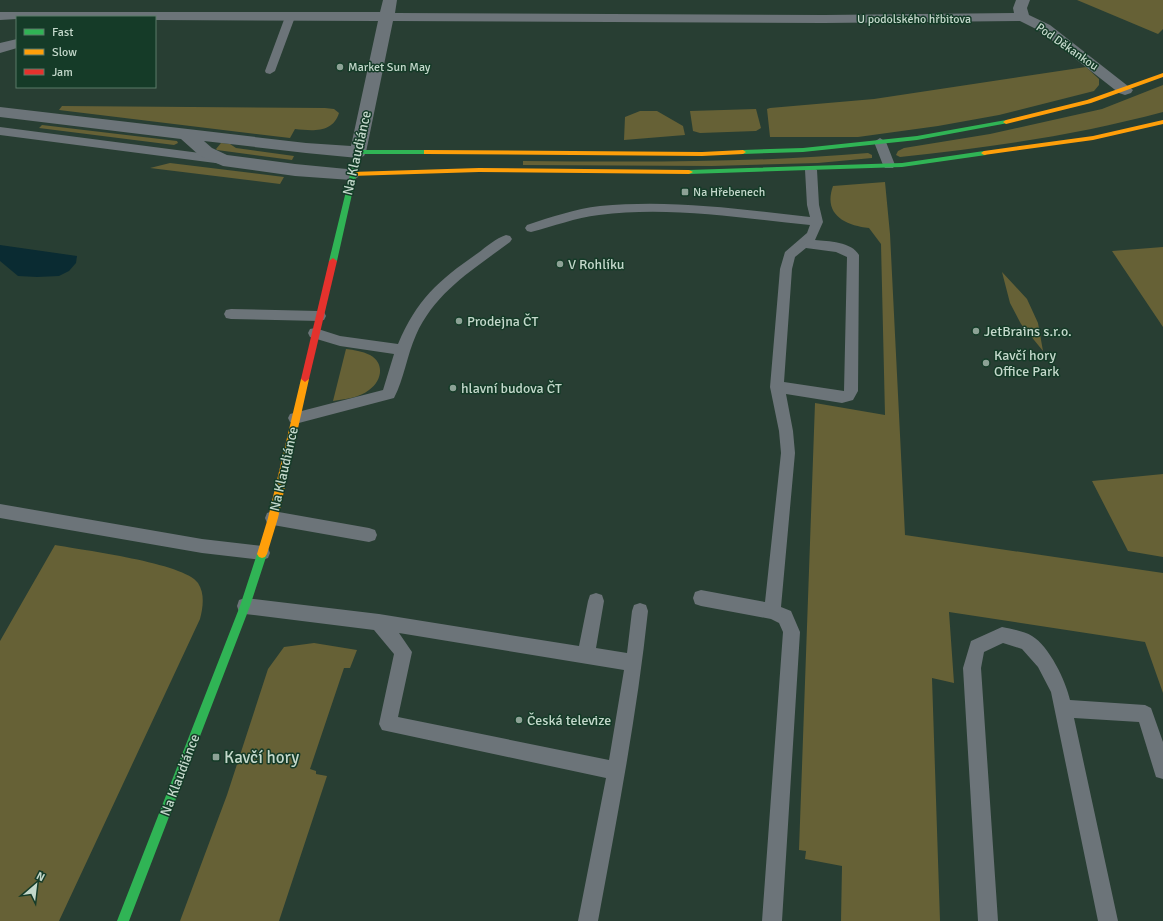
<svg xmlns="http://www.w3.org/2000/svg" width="1163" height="921" font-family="Signika,sans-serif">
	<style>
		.green { fill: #666136 }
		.water { fill: #0a2b32 }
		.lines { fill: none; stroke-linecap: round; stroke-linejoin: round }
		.lane { fill: #6c7479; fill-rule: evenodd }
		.street { fill: #6c7479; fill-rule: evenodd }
		.fast { fill: #30b455; fill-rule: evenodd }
		.slow { fill: #ff9f0a; fill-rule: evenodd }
		.jam { fill: #e5322d; fill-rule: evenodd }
		.poi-dot { fill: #8da296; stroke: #153b28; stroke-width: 1.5 }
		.labels { text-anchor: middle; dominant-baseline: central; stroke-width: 3; stroke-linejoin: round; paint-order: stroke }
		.far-street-label { font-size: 12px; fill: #c4d8cb; stroke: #153b28 }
		.far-poi-label { font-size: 12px; fill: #c4d8cb; stroke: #153b28; text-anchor: start }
		.street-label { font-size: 14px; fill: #c4d8cb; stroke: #153b28 }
		.poi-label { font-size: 14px; fill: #c4d8cb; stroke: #153b28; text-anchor: start }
		.near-poi-label { font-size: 17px; fill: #c4d8cb; stroke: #153b28; text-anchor: start }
	</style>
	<rect width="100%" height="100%" fill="#283e33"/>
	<!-- green -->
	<path class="green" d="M 1077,0 L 1163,0 L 1163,29 L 1158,34 Z
		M 1086,67 L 1099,79 L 1099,85 L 1094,91 L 999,115 L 938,126 L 858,137 L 770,137 L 767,109 L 770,108 L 874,99 Z
		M 1163,85 L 1163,112 C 1077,135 988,148 900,157 L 896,155 L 898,151 L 904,148 L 990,134 L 1102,109 Z
		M 62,106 L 325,108 L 334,109 L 339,113 C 333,133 313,131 295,129 L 290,138 L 59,110 Z
		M 756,109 L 761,128 L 756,131 L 700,133 L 693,131 L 690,111 Z
		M 640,111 L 657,111 L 683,126 L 685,135 L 624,140 L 625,117 Z
		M 42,125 L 177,141 L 178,143 L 174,145 L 39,128 Z
		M 221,143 L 230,144 L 236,148 L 294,156 L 292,160 L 217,150 L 216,149 Z
		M 868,153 L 872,155 L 872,158 L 818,163 L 712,166 L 523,165 L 523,161 C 638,162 753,163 868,153 Z
		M 170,163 L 284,177 L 280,184 L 150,168 Z
		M 885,182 L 890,234 L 905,535 L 1163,573 L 1163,693 L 1145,642 L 949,612 L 954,683 L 932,678 L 940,921 L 841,921 L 842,866 L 805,859 L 806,851 L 799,850 L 815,403 L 885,415 L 881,244 L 869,228 C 844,225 823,214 833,186 Z
		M 1163,247 L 1163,327 L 1112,251 Z
		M 1002,272 L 1027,299 L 1038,323 L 1043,351 L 1021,324 L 1010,303 Z
		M 346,349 C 354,350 362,351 370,355 C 385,363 382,381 369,390 C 359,398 345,399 333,401 Z
		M 1163,474 L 1163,557 L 1128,551 L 1092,481 Z
		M 55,545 C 82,550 185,563 198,583 C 205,594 203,607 200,619 L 59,921 L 0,921 L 0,641 Z
		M 314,643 L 357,650 L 350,668 L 344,668 L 310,769 L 316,771 L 316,774 L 327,776 L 279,921 L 180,921 L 227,795 L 268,669 L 284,647 Z"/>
	<!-- water -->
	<path class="water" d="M 0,245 L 77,256 L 76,263 L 69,271 L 59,276 L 37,277 L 18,276 L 0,261 Z"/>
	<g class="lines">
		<!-- lane -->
		<path class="lane" d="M 290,14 L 295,17 L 275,71 L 270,74 L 266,73 L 265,71 L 285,17 Z
			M 0,127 L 223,156 L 229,160 L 223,164 L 0,135 Z
			M 880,138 L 886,142 L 895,165 L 893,168 L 885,168 L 883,165 L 874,142 Z
			M 811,166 L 817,170 L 819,205 L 823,222 L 815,240 C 828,241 852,242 859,255 L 858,391 L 853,400 L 842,403 L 786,394 L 793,431 L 795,453 L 781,607 L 791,611 L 800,632 L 782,921 L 762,921 L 783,632 L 779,623 L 771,619 L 701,606 L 695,604 L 693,598 L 695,592 L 701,590 L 765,602 L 781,453 L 779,431 L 770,387 L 780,269 L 785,252 L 807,233 L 810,225 C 740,218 669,206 599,215 C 575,218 554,226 531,232 L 527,231 L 525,228 L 527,225 C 551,217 575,209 600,206 C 670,199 740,209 810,217 L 807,205 L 805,170 ZM 806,248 L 836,252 L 847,257 L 844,391 L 784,382 L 792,269 L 795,257 Z
			M 506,235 L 510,236 L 512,239 L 510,242 C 474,269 435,292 416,335 C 407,355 404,379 394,398 L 295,424 L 290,422 L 288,418 L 290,414 L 383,390 L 394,354 L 340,346 L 310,337 L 308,333 L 310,329 L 315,328 L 340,336 L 398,344 C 417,299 439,280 478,253 C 486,247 496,238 506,235 Z
			M 231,309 L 319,311 L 324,312 L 326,316 L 324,320 L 319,321 L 231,319 L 226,318 L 224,314 L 226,310 Z
			M 0,504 L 202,539 L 262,546 L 268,548 L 270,553 L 268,558 L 262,560 L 202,553 L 0,518 Z
			M 273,511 L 369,528 L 375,530 L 377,535 L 375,540 L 369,542 L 273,525 L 267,523 L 265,518 L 267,513 Z
			M 596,593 L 602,595 L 604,601 L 596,648 L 627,653 L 632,611 L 634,605 L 640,603 L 646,605 L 648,611 C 637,715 617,818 598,921 L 578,921 L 606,778 L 382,730 L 379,724 L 394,654 L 374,630 L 245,614 L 239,612 L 237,606 L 239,600 L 245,598 L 379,614 L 579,646 L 588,601 L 590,595 ZM 399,633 L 624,670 L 609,760 L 398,717 L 412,652 Z
			M 1002,627 C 1011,629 1024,631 1032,636 C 1049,646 1066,681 1070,700 L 1145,705 L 1151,708 L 1163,742 L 1163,779 L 1156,777 L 1139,722 L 1074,718 L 1118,921 L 1098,921 L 1051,692 L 1038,667 L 1022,649 L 1003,643 L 984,652 L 981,668 L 998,921 L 978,921 L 963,668 L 971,641 Z"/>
		<!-- street -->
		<path class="street" d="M 383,0 L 397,0 L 395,13 L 824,15 L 1014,13 L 1013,8 L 1016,0 L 1030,0 L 1027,8 L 1029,15 L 1050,25 L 1133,90 L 1131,93 L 1125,95 L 1119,93 L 1040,31 L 1020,21 L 824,23 L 393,21 L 366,152 L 364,156 L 358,158 L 306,153 L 204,141 L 212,148 L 227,155 L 295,164 L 357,170 L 360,174 L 357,178 L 351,180 L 295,176 L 223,166 L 200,156 L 181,139 L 0,117 L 0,107 L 306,143 L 351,146 L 378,21 L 155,20 L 155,17 L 17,17 L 17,19 L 0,20 L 0,12 L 380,12 Z
			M 17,39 L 17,48 L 0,53 L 0,43 Z"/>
		<!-- fast -->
		<path class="fast" d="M 1006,120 L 1009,122 L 1008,123 L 917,140 L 803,152 L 743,154 L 740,152 L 743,150 L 803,148 L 917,136 Z
			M 356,150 L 426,150 L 429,152 L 426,154 L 361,154 L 337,261 L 333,264 L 329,261 Z
			M 984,151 L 987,153 L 986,155 L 902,167 L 689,174 L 685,172 L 689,170 L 902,163 Z
			M 262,550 L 265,551 L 267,554 L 250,606 L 129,921 L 117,921 L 240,606 L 257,554 L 259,551 Z"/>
		<!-- slow -->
		<path class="slow" d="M 1163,73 L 1163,77 L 1091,103 L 1006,124 L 1003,122 L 1006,120 L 1087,100 Z
			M 1163,120 L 1163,124 L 1093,140 L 984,155 L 981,153 L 984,151 L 1093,136 Z
			M 424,150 L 702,152 L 743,150 L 746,152 L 743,154 L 702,156 L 426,154 L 424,154 Z
			M 479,168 L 689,170 L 693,172 L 689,174 L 479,172 L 351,176 L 347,174 L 351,172 Z
			M 305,376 L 309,379 L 278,518 L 267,554 L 265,557 L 262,558 L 259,557 L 257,554 L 268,518 L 301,379 Z"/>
		<!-- jam -->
		<path class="jam" d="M 333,258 L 337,261 L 309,379 L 305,382 L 301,379 L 329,261 Z"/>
	</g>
	<!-- markers -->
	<g class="poi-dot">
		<circle cx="340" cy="67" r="4"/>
		<rect x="681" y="188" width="8" height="8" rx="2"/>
		<circle cx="560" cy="264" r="4"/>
		<circle cx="459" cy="321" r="4"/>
		<circle cx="976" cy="331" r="4"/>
		<circle cx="986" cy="363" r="4"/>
		<circle cx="453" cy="388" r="4"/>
		<circle cx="519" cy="720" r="4"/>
		<rect x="212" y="753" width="8" height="8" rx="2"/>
	</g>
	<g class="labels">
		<!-- far-street labels -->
		<g class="far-street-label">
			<text x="914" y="19">U podolského hřbitova</text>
			<text transform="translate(1067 47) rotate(35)">Pod Děkankou</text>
		</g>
		<!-- far-poi labels -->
		<g class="far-poi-label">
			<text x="348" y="67">Market Sun May</text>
			<text x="693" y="192">Na Hřebenech</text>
		</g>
		<!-- street labels -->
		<g class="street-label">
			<text transform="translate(357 153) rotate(-77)">Na Klaudiánce</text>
			<text transform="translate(284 469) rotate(-77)">Na Klaudiánce</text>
			<text transform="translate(180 775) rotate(-69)">Na Klaudiánce</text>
		</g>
		<!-- poi labels -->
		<g class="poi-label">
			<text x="568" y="264">V Rohlíku</text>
			<text x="467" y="321">Prodejna ČT</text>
			<text x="984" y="331">JetBrains s.r.o.</text>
			<text x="994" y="355">Kavčí hory<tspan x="994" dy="16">Office Park</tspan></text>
			<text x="461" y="388">hlavní budova ČT</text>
			<text x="527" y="720">Česká televize</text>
		</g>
		<!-- near-poi labels -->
		<g class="near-poi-label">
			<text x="224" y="757">Kavčí hory</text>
		</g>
	</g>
	<!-- legend -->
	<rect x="16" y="16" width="140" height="72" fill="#153b28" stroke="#5b7a69"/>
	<rect x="24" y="29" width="20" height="6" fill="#30b455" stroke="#5b7a69"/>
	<text x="52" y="36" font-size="12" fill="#c4d8cb">Fast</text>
	<rect x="24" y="49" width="20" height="6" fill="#ff9f0a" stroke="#5b7a69"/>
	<text x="52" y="56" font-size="12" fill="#c4d8cb">Slow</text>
	<rect x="24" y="69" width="20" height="6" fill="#e5322d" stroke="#5b7a69"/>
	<text x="52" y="76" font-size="12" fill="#c4d8cb">Jam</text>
	<!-- north arrow -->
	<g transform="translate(36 885) rotate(28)" stroke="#153b28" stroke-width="3" paint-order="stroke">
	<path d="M0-3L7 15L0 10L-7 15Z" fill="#c4d8cb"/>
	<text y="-6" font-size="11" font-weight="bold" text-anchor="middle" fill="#c4d8cb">N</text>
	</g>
</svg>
